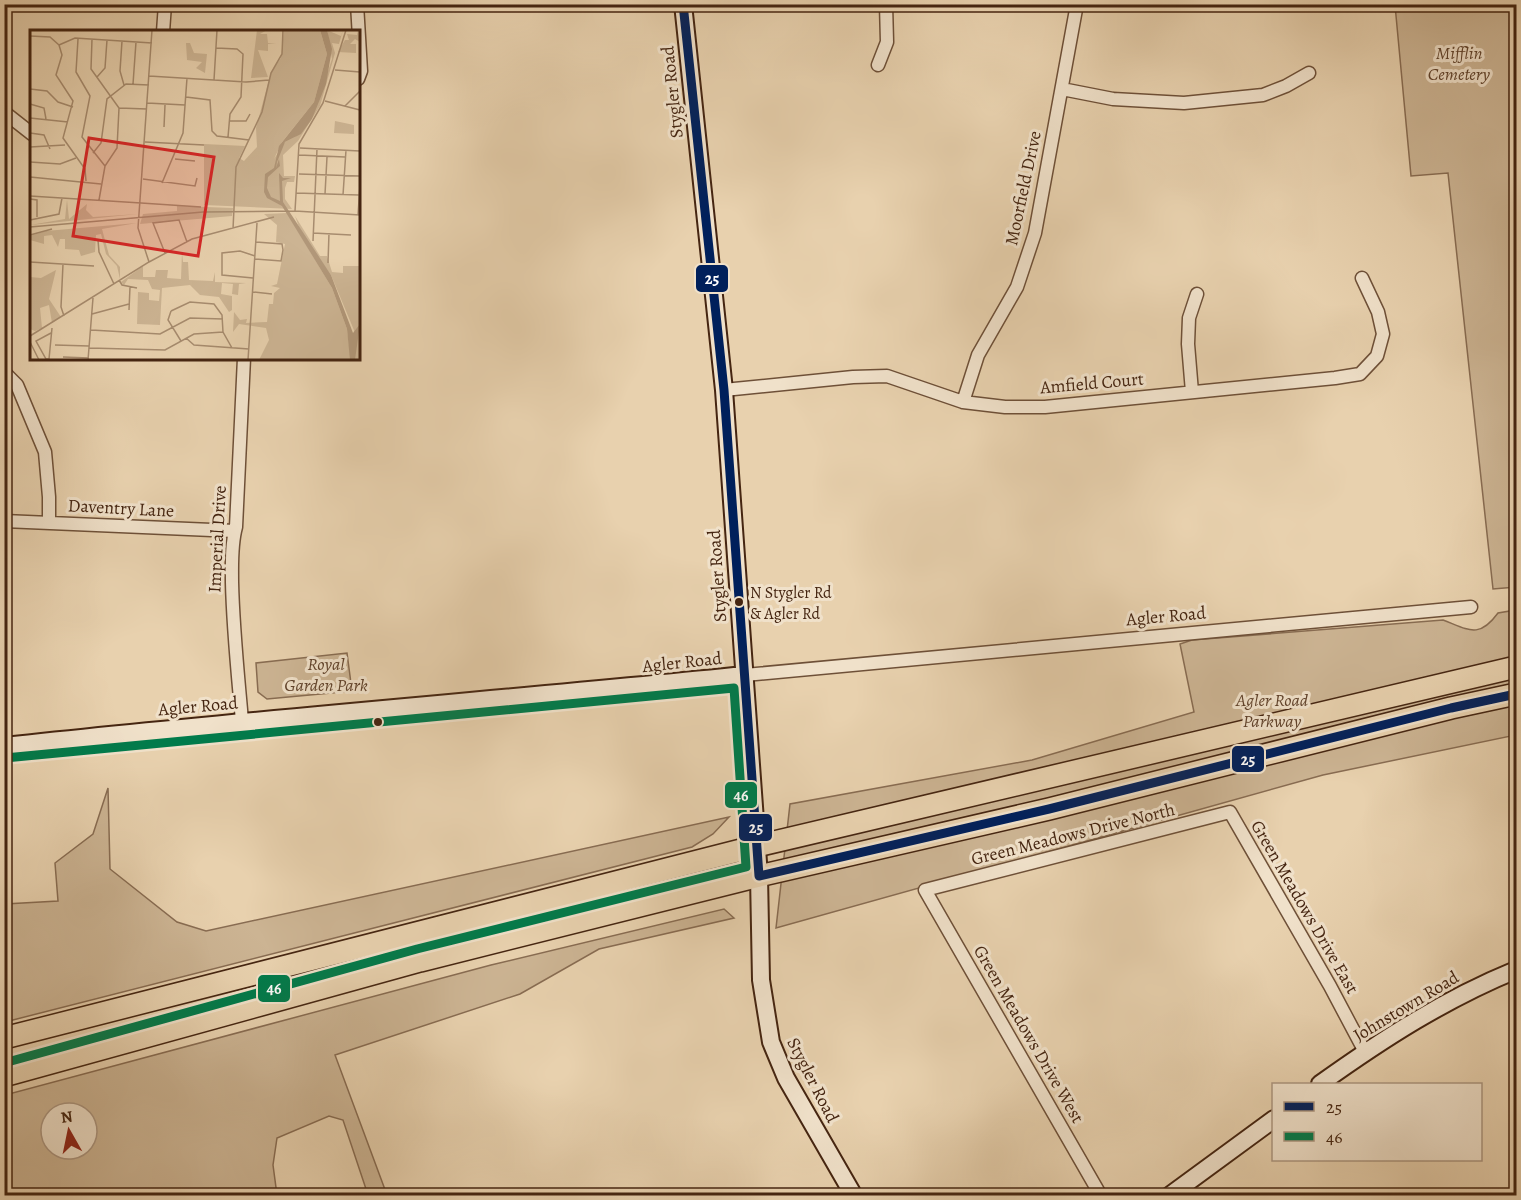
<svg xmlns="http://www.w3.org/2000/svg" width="1521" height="1200" font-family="Alegreya,serif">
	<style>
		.green { fill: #ccb493; stroke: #886c52; stroke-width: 1.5; fill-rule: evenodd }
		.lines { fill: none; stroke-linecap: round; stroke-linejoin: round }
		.street-casing { stroke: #6e5038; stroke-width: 15 }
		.secondary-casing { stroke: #452511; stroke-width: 20 }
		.highway-casing { stroke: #452511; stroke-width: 24 }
		.street { stroke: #f0e1ca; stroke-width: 12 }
		.secondary { stroke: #f0e1ca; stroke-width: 16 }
		.highway { stroke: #e8d1ae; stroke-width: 21 }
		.bus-1-casing { stroke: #f0e1ca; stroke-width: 14 }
		.bus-2-casing { stroke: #f0e1ca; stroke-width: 14 }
		.bus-1 { stroke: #00205b; stroke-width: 9 }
		.bus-2 { stroke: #007b4b; stroke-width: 9 }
		.bus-dot { fill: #452511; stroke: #f0e1ca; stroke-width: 2 }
		.labels { text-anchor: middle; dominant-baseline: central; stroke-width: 6; stroke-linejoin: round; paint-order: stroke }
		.bus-label { font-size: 16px; fill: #452511; stroke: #f0e1ca; text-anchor: start }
		.park-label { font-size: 18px; font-style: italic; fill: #60422b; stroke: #f0e1ca }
		.street-label { font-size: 18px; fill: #452511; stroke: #f0e1ca }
		.inset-road { fill: none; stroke: #a78c6f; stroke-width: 1.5 }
		.view { fill: #d62828; fill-opacity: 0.15; stroke: #d62828; stroke-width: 3 }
		.inset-edge { fill: none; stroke: #452511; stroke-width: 3 }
		.line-badge { stroke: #f0e1ca; stroke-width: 2 }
		.badge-label { font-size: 16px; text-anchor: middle; font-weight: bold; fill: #fff }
	</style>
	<rect width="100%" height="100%" fill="#e8d1ae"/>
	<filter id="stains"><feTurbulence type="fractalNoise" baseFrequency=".00333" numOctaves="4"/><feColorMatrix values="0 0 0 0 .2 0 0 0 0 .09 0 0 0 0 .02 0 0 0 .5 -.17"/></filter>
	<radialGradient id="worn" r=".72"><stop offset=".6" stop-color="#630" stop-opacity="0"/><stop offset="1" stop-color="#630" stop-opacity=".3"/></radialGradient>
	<!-- green -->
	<path class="green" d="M 1395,5 L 1516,5 L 1516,587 L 1493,589 L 1448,173 L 1411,176 Z
		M 1516,610 L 1516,735 L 1323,775 L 776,928 L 790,804 L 1032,760 L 1194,712 L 1180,644 L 1192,640 L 1443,620 C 1469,630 1479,639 1498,613 Z
		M 347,653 L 352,691 L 267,699 L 258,692 L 256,663 Z
		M 108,788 L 110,869 L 177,922 L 206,931 L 729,817 L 713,834 L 692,847 L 5,1022 L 5,904 L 58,901 L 55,863 L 93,834 Z
		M 724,909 L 734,918 L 599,949 L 520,994 L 335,1055 L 387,1195 L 368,1195 L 343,1120 L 329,1116 L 277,1138 L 273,1165 L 277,1195 L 5,1195 L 5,1095 L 491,965 ZM 51,1113 L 87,1113 L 87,1149 L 51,1149 Z"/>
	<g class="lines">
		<!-- street casing -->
		<g class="street-casing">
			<path id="street" d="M 357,4 L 361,71 L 358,79
				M 163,32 L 165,4
				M 878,65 L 887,42 L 886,4
				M 1062,89 L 1113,99 L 1184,103 L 1263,95 L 1286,86 L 1309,73
				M 4,112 L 32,134
				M 4,372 L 17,385 L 45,452 L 49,497 L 49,523
				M 724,390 L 853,377 L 887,376 L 963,402 L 1005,407 L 1045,407 L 1335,378 L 1360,374 L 1377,356 L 1383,334 L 1378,312 L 1362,278
				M 1192,392 L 1188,344 L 1189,318 L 1197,294
				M 963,402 L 978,355 L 1017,287 L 1035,233 L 1077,4
				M 4,521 L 235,531
				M 745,675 L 1471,607
				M 242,721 C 238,675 233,629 232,582 C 232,564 231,545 236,527 L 244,358
				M 1101,1196 L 925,890 L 1230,812 L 1330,986 L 1365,1052"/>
		</g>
		<!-- secondary casing -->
		<g class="secondary-casing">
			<path id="secondary" d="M 683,4 L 724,390 L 759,876 L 761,980 L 771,1042 L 786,1078 L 854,1196
				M 4,746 C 251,719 498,700 745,675
				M 1320,1084 C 1383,1039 1445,999 1516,970
				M 1169,1196 L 1274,1119"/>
		</g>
		<!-- highway casing -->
		<g class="highway-casing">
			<path id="highway" d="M 4,1038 L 757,846 L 1516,667
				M 4,1076 L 420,961 L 759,876 L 1049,809 L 1451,708 L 1516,694"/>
		</g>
		<!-- street -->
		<use href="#street" class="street"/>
		<!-- secondary -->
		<use href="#secondary" class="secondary"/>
		<!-- highway -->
		<use href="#highway" class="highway"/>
		<!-- bus-1 casing -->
		<g class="bus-1-casing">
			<path id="bus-1" d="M 683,4 L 724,390 L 759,876 L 1049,809 L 1451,708 L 1516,694"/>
		</g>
		<!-- bus-2 casing -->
		<g class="bus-2-casing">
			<path id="bus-2" d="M 4,1063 L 417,949 L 746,867 L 734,688 L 5,758"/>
		</g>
		<!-- bus-1 -->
		<use href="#bus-1" class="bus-1"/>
		<!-- bus-2 -->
		<use href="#bus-2" class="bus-2"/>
	</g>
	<!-- markers -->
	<g class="bus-dot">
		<circle cx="739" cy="602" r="5"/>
		<circle cx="378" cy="722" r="5"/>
	</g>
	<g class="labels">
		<!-- bus labels -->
		<g class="bus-label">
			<text x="750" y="593">N Stygler Rd<tspan x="750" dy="21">&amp; Agler Rd</tspan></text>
		</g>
		<!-- park labels -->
		<g class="park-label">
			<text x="1459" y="53">Mifflin<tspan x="1459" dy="21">Cemetery</tspan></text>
			<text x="326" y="664">Royal<tspan x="326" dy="21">Garden Park</tspan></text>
			<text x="1272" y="700">Agler Road<tspan x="1272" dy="21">Parkway</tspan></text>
		</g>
		<!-- street labels -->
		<g class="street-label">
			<text transform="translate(672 92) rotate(-96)">Stygler Road</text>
			<text transform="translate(1023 188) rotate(-78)">Moorfield Drive</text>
			<text transform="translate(1092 383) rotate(-5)">Amfield Court</text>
			<text transform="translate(121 508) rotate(3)">Daventry Lane</text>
			<text transform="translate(217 539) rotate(-87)">Imperial Drive</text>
			<text transform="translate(717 576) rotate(-94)">Stygler Road</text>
			<text transform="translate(1166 616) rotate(-5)">Agler Road</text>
			<text transform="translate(682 662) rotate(-6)">Agler Road</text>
			<text transform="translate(198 706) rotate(-5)">Agler Road</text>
			<text transform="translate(1073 834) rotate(-14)">Green Meadows Drive North</text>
			<text transform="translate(1305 907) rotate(60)">Green Meadows Drive East</text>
			<text transform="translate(1406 1006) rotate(-31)">Johnstown Road</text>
			<text transform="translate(1029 1034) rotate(60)">Green Meadows Drive West</text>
			<text transform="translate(813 1080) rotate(63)">Stygler Road</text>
		</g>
	</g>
	<!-- overview -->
	<g transform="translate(30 30)">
		<rect width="330" height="330" fill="#e8d1ae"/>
		<path d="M 227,0 L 237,0 L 230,4 L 237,4 L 238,13 L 246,14 L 238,14 L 238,21 L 228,20 L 238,47 L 221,48 ZM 254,0 L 290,0 L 297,24 L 284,72 L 252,112 L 244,129 L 255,112 L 265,107 L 282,89 L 302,29 L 297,0 L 311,6 L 313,0 L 309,14 L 302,13 L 305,23 L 290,76 L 268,111 L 253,125 L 254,146 L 265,146 L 264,152 L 257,152 L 255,158 L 255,169 L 262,179 L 174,175 L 174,114 L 215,116 L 209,128 L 214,131 L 227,117 L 226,98 L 241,42 L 251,28 ZM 328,0 L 330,12 L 325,9 L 320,14 L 326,14 L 326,23 L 308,22 L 315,10 L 319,10 L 317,4 L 327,5 ZM 156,13 L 160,13 L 164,23 L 177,24 L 175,43 L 166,38 L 172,32 L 157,30 ZM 305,91 L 324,95 L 324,104 L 304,103 ZM 37,170 L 39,189 L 57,174 L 56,180 L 63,187 L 108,184 L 0,195 L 35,189 ZM 147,176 L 203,178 L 202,186 L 110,194 L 113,184 L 147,181 ZM 257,183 L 302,258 L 317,299 L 320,323 L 325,326 L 326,305 L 301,245 L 271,203 L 265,186 L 290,226 L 297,226 L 302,242 L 313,243 L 313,236 L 330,236 L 329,330 L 229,330 L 239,310 L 236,298 L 209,294 L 203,302 L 204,282 L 210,290 L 217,289 L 216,293 L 237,292 L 239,274 L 243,274 L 244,263 L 250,258 L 241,256 L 247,254 L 255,214 L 246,212 L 247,195 L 234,184 ZM 107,193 L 72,199 L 79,225 L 90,237 L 90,249 L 87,236 L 76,224 L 71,204 L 66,205 L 65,222 L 51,226 L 49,220 L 35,219 L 35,209 L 30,209 L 28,217 L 22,205 L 14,206 L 14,214 L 0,210 L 0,206 L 16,201 ZM 152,222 L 153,232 L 158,232 L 159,250 L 183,251 L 185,242 L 185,252 L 216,253 L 209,254 L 208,265 L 202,264 L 203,254 L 192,253 L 191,264 L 202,266 L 202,280 L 199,282 L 189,267 L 170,265 L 160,255 L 132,258 L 130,295 L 107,294 L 108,262 L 119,263 L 119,270 L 129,271 L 130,260 L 122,259 L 118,250 L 98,249 L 94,255 L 91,252 L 113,236 L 113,247 L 125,247 L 126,240 L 138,240 L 137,248 L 151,249 ZM 26,240 L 19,269 L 31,287 L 22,293 L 19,275 L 10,278 L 12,298 L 5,301 L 0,299 L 0,247 L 11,248 Z" fill="#ccb493"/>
		<path d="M 290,0 L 297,0 L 302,19 L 296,54 L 282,89 L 271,104 L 255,112 L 247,132 L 246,138 L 249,129 L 250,136 L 238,147 L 237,158 L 241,167 L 250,171 L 249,143 L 253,148 L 261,148 L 252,151 L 253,172 L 301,245 L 323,303 L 330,294 L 325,330 L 320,330 L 317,299 L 302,258 L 252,176 L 237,168 L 234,162 L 235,144 L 244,138 L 249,116 L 284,72 L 297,24 Z" fill="#b19779"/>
		<path class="inset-road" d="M 0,6 L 20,7 L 29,15M 48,9 L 46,42 L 60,66 L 52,107 L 75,136M 62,9 L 61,39 L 89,78 L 87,118 L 75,136 L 69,170M 92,11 L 90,41 L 94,55M 29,15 L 32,25 L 26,45 L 43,71 L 33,108 L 55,139 L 56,151M 29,15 L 45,8 L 122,13M 186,18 L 207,19 L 213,24 L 211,67 L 200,84 L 198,107M 305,40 L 330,42M 119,46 L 216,52 L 239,50M 67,47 L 75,38 L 77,10M 184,50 L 187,0M 103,54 L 106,12M 0,59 L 17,61 L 28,72 L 43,77M 156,67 L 180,70 L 182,101 L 187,106 L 219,110M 295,71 L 330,80M 117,73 L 155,75M 0,74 L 14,78 L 16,89M 315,76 L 330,61M 89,78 L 117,79M 0,88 L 38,92M 199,91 L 216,91 L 220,84M 134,97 L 135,75M 0,103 L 14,105 L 20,119M 115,112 L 174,115M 0,117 L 35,115M 270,118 L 330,121M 63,123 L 71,113 L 77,69 L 96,54 L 119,55M 269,125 L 315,127M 145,129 L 165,131M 0,132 L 30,134 L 46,128M 269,144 L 330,146M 0,147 L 71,154M 113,149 L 165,156 L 167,148M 132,153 L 153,103 L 157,48M 266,163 L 329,165M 295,164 L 297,127M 313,165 L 316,120M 0,166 L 111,173M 0,169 L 7,170 L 7,187M 111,173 L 171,177M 265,181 L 330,185M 328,185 L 330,155M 0,190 L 29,184 L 32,168M 0,197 L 173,182 L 265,181 L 269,114 L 293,73 L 316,0M 203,199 L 206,137 L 232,82 L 241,43 L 252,24 L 253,0M 283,203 L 321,205M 0,205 L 22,199M 68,210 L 69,222 L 84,254M 283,211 L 287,119M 135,223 L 123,193 L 149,190 L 157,212M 225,229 L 251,231 L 253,220 L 252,214 L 226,212M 0,232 L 64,236M 119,232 L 162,209 L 244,187M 298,233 L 299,203M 33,234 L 31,277 L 34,286M 223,248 L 192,245 L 192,223 L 210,221 L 225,226M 89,250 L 92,255 L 107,258M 223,262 L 242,264M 99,280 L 100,257M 141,281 L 160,272 L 184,274 L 192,285 L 193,302 L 202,318M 141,281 L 138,290 L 151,311M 62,284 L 99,274M 61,300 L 130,304 L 160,288 L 193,289M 21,303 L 6,311 L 16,329 L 19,329 L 22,298M 0,306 L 119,232 L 108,198 L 122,0M 156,308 L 164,315 L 219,319M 0,312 L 9,330M 25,315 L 59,316M 59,318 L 135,320 L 164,304 L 193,302M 33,327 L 59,328M 58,330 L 63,268M 218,330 L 227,193"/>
		<path class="view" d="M 59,108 L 184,127 L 168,226 L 43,206 Z"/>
		<rect width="330" height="330" class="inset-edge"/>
	</g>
	<g class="line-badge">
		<rect x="695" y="264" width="34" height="29" rx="6" fill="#00205b"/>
		<rect x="1231" y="745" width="34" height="28" rx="6" fill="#00205b"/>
		<rect x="724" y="781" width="34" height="28" rx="6" fill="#007b4b"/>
		<rect x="738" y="813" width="35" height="29" rx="6" fill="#00205b"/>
		<rect x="257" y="974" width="34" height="29" rx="6" fill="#007b4b"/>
	</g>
	<g class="badge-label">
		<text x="712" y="284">25</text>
		<text x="1248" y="765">25</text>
		<text x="741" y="801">46</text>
		<text x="756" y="833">25</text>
		<text x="274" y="994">46</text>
	</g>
	<!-- margin -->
	<rect width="1521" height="1200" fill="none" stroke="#e8d1ae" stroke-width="24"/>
	<rect x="6" y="6" width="1509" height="1188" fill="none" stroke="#452511" stroke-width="3"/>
	<rect x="12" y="12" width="1497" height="1176" fill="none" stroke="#452511" stroke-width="1.5"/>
	<!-- legend -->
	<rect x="1272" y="1083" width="210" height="78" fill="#f0e1ca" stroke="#ac9680" stroke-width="1.5"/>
	<rect x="1284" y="1102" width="30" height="9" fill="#00205b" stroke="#ac9680" stroke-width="1.5"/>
	<text x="1326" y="1113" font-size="18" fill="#452511">25</text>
	<rect x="1284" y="1132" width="30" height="9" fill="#007b4b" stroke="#ac9680" stroke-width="1.5"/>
	<text x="1326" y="1143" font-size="18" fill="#452511">46</text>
	<!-- north arrow -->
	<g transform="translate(69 1131) rotate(351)"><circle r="28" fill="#f0e1ca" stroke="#ac9680" stroke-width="1.5"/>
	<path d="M0-4.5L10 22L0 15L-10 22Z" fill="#8f2418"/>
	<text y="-9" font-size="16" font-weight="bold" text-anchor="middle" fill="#452511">N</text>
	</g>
	<rect width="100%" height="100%" filter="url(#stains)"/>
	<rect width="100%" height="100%" fill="url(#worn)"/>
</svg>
